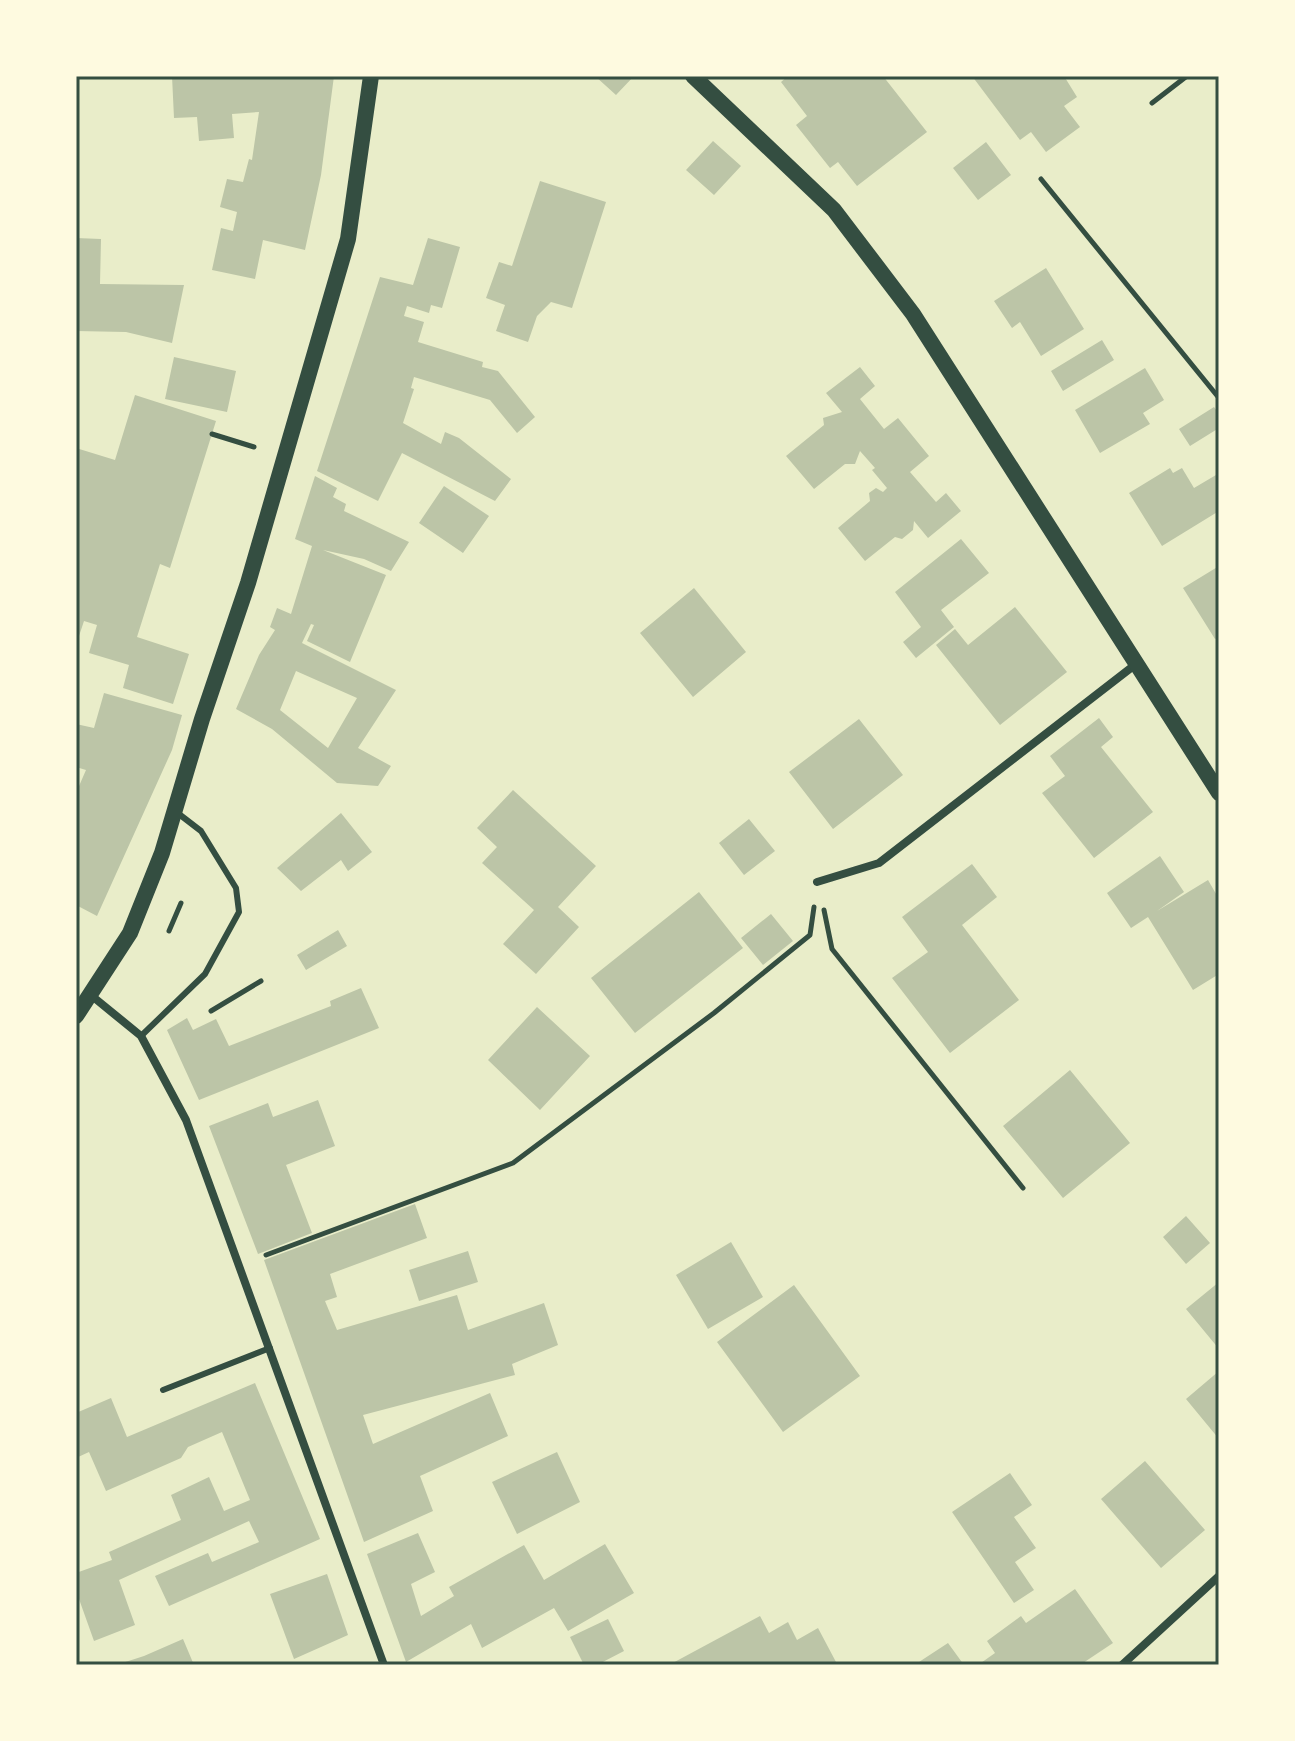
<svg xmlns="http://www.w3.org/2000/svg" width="1295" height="1741" font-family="Barlow,sans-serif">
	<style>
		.building { fill: #bcc5a7; fill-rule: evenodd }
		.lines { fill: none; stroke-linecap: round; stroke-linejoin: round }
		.path { stroke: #344e41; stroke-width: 5 }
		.service { stroke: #344e41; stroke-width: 6 }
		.minor { stroke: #344e41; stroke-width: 8 }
		.secondary { stroke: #344e41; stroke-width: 16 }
		.neatline { fill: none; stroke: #344e41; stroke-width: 3 }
	</style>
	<rect width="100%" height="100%" fill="#e9edc9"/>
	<!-- building -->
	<path class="building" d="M 172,76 L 334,76 L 321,175 L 305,250 L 263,240 L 255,279 L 212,270 L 221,228 L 233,231 L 237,212 L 220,207 L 227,179 L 243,182 L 249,159 L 252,160 L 259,112 L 232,114 L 234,138 L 199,141 L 197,117 L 174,118 Z
		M 595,76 L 634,76 L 616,95 Z
		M 788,76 L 883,76 L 927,132 L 857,186 L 838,162 L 830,168 L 796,125 L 807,116 L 781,82 Z
		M 972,76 L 1064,76 L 1077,97 L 1064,106 L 1080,127 L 1046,152 L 1031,132 L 1020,140 Z
		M 713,141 L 741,166 L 714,195 L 686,170 Z
		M 986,142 L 1011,175 L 978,200 L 953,168 Z
		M 540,181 L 606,202 L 572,308 L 551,302 L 537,316 L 528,342 L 496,331 L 505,305 L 486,298 L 499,262 L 512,266 Z
		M 76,238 L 101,239 L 100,284 L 184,285 L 172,343 L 126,332 L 76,331 Z
		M 428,238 L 460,247 L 442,308 L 431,305 L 429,313 L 407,306 L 404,316 L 424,322 L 418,342 L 483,362 L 482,367 L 498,371 L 535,417 L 517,433 L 490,400 L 414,377 L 411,388 L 414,389 L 403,423 L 441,444 L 445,432 L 459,438 L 511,479 L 495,501 L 402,453 L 378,501 L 317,471 L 380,277 L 413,285 Z
		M 1046,268 L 1084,329 L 1041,356 L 1020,322 L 1012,328 L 994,301 Z
		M 1102,340 L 1114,360 L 1063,391 L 1051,371 Z
		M 174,357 L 236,371 L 227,412 L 165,399 Z
		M 860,367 L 875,386 L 860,399 L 884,429 L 898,418 L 929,456 L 910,472 L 936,502 L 946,493 L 961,511 L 928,538 L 914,521 L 913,530 L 902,539 L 895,537 L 865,561 L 838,528 L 870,501 L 869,493 L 876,488 L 883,492 L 887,488 L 872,470 L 875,468 L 860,451 L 855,464 L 845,464 L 814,489 L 786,456 L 824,425 L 823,418 L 842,412 L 826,393 Z
		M 1145,368 L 1164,400 L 1143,413 L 1150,424 L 1100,453 L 1075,410 Z
		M 135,395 L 216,421 L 170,568 L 160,564 L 137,637 L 189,654 L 173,704 L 123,688 L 129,665 L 89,653 L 97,625 L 84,621 L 76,645 L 76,448 L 115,460 Z
		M 1214,407 L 1219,414 L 1219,428 L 1190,446 L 1179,429 Z
		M 1170,468 L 1173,473 L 1182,468 L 1194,488 L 1216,475 L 1219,511 L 1162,546 L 1129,493 Z
		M 315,476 L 337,488 L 333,497 L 346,504 L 344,511 L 409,542 L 391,571 L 364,559 L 323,550 L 386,575 L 350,662 L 307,641 L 314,625 L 311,624 L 302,643 L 396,690 L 358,748 L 391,766 L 378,786 L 337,783 L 272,729 L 236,709 L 259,655 L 275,630 L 270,627 L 277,608 L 291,614 L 312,546 L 295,539 ZM 296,671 L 357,698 L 328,748 L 280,710 Z
		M 444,486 L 489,516 L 463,553 L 419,523 Z
		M 961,539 L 989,573 L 941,610 L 954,627 L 916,658 L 903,642 L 921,627 L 895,592 Z
		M 1219,566 L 1219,637 L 1215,639 L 1183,588 Z
		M 694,588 L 746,652 L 693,697 L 640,633 Z
		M 1015,607 L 1067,672 L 1000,725 L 936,645 L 955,629 L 968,645 Z
		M 104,693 L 182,715 L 172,750 L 97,916 L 76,905 L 76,793 L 86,770 L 76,767 L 76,724 L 94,728 Z
		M 1099,718 L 1113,737 L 1101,747 L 1153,812 L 1094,858 L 1042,793 L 1065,776 L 1050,756 Z
		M 859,719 L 903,775 L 833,829 L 789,772 Z
		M 513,790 L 596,866 L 558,907 L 579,927 L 536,974 L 503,944 L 534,910 L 482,863 L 497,847 L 477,828 Z
		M 341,813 L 372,852 L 348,871 L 341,860 L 301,891 L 277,868 Z
		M 749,819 L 775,851 L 744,875 L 719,843 Z
		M 1160,856 L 1184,892 L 1157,911 L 1208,880 L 1219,899 L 1219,974 L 1193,990 L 1148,917 L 1131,928 L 1107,893 Z
		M 972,864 L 997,897 L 962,925 L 1019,1000 L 950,1053 L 892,978 L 928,952 L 902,917 Z
		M 699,892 L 743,948 L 635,1033 L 591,978 Z
		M 771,914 L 793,941 L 763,965 L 741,938 Z
		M 338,930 L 347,946 L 306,970 L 297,955 Z
		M 361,988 L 379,1028 L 199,1100 L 167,1030 L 187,1018 L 193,1030 L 216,1019 L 229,1046 L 331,1006 L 330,1001 Z
		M 537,1007 L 590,1056 L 540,1110 L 488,1060 Z
		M 1070,1070 L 1130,1143 L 1063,1198 L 1003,1126 Z
		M 318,1100 L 335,1146 L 286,1165 L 312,1233 L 258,1254 L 209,1126 L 268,1103 L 273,1117 Z
		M 415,1204 L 427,1238 L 330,1274 L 337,1297 L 325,1301 L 337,1330 L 457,1295 L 468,1330 L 544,1303 L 558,1345 L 512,1364 L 515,1375 L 363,1415 L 373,1444 L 490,1393 L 508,1436 L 420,1476 L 433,1511 L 364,1542 L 264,1260 Z
		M 1186,1216 L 1210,1243 L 1186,1264 L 1163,1237 Z
		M 731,1242 L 763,1297 L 708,1329 L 676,1275 Z
		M 468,1251 L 478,1282 L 419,1301 L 409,1270 Z
		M 1219,1282 L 1219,1349 L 1186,1309 Z
		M 794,1285 L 860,1376 L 783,1432 L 717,1342 Z
		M 1219,1371 L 1219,1439 L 1186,1399 Z
		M 255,1383 L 320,1539 L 169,1606 L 155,1576 L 208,1553 L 212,1562 L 259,1542 L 249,1521 L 119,1580 L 135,1625 L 94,1641 L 79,1599 L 76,1600 L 76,1573 L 112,1560 L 109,1552 L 181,1520 L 171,1495 L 209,1477 L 224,1511 L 250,1500 L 222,1432 L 188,1447 L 181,1458 L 106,1491 L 89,1452 L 76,1458 L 76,1413 L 111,1398 L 127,1437 Z
		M 557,1452 L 580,1502 L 517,1534 L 492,1482 Z
		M 1145,1461 L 1205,1530 L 1161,1568 L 1101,1499 Z
		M 1010,1473 L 1032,1505 L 1014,1517 L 1036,1548 L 1015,1562 L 1034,1590 L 1014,1603 L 952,1512 Z
		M 418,1533 L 435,1572 L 411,1584 L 421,1616 L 454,1596 L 449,1587 L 524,1545 L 544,1580 L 605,1544 L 634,1593 L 568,1631 L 554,1608 L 482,1648 L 471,1624 L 406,1662 L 367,1554 Z
		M 327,1574 L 348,1635 L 294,1659 L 270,1594 Z
		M 1075,1589 L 1113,1643 L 1080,1665 L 978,1665 L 995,1653 L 987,1641 L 1021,1616 L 1026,1623 Z
		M 760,1616 L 769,1633 L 788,1622 L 797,1640 L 818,1628 L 836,1662 L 830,1665 L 669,1665 Z
		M 608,1619 L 624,1651 L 597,1665 L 584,1665 L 570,1637 Z
		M 183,1639 L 194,1665 L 116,1665 L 144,1656 Z
		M 948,1643 L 964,1665 L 915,1665 L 922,1660 Z"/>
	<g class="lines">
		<!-- path -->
		<path class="path" d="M 1152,103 L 1187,76
			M 1041,179 L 1219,398
			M 212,434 L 254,447
			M 824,910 L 832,949 L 1023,1188
			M 169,931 L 181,903
			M 211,1011 L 261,981
			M 266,1255 L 513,1163 L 714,1013 L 810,935 L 814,907"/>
		<!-- service -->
		<path class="service" d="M 141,1036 L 205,974 L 239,912 L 236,888 L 201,831 L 175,811
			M 163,1390 L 270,1348"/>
		<!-- minor -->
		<path class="minor" d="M 817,882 L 879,863 L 1136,664
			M 92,996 L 141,1036 L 186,1120 L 384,1665
			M 1122,1665 L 1219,1576"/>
		<!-- secondary -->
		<path class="secondary" d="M 693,76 L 834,210 L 913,314 L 1219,793
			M 76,1016 L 130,933 L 162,853 L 202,719 L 248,583 L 348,239 L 371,76"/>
	</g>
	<!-- border -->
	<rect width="1295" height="1741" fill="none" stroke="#fefae0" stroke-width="156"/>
	<rect x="78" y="78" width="1139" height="1585" class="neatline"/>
</svg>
